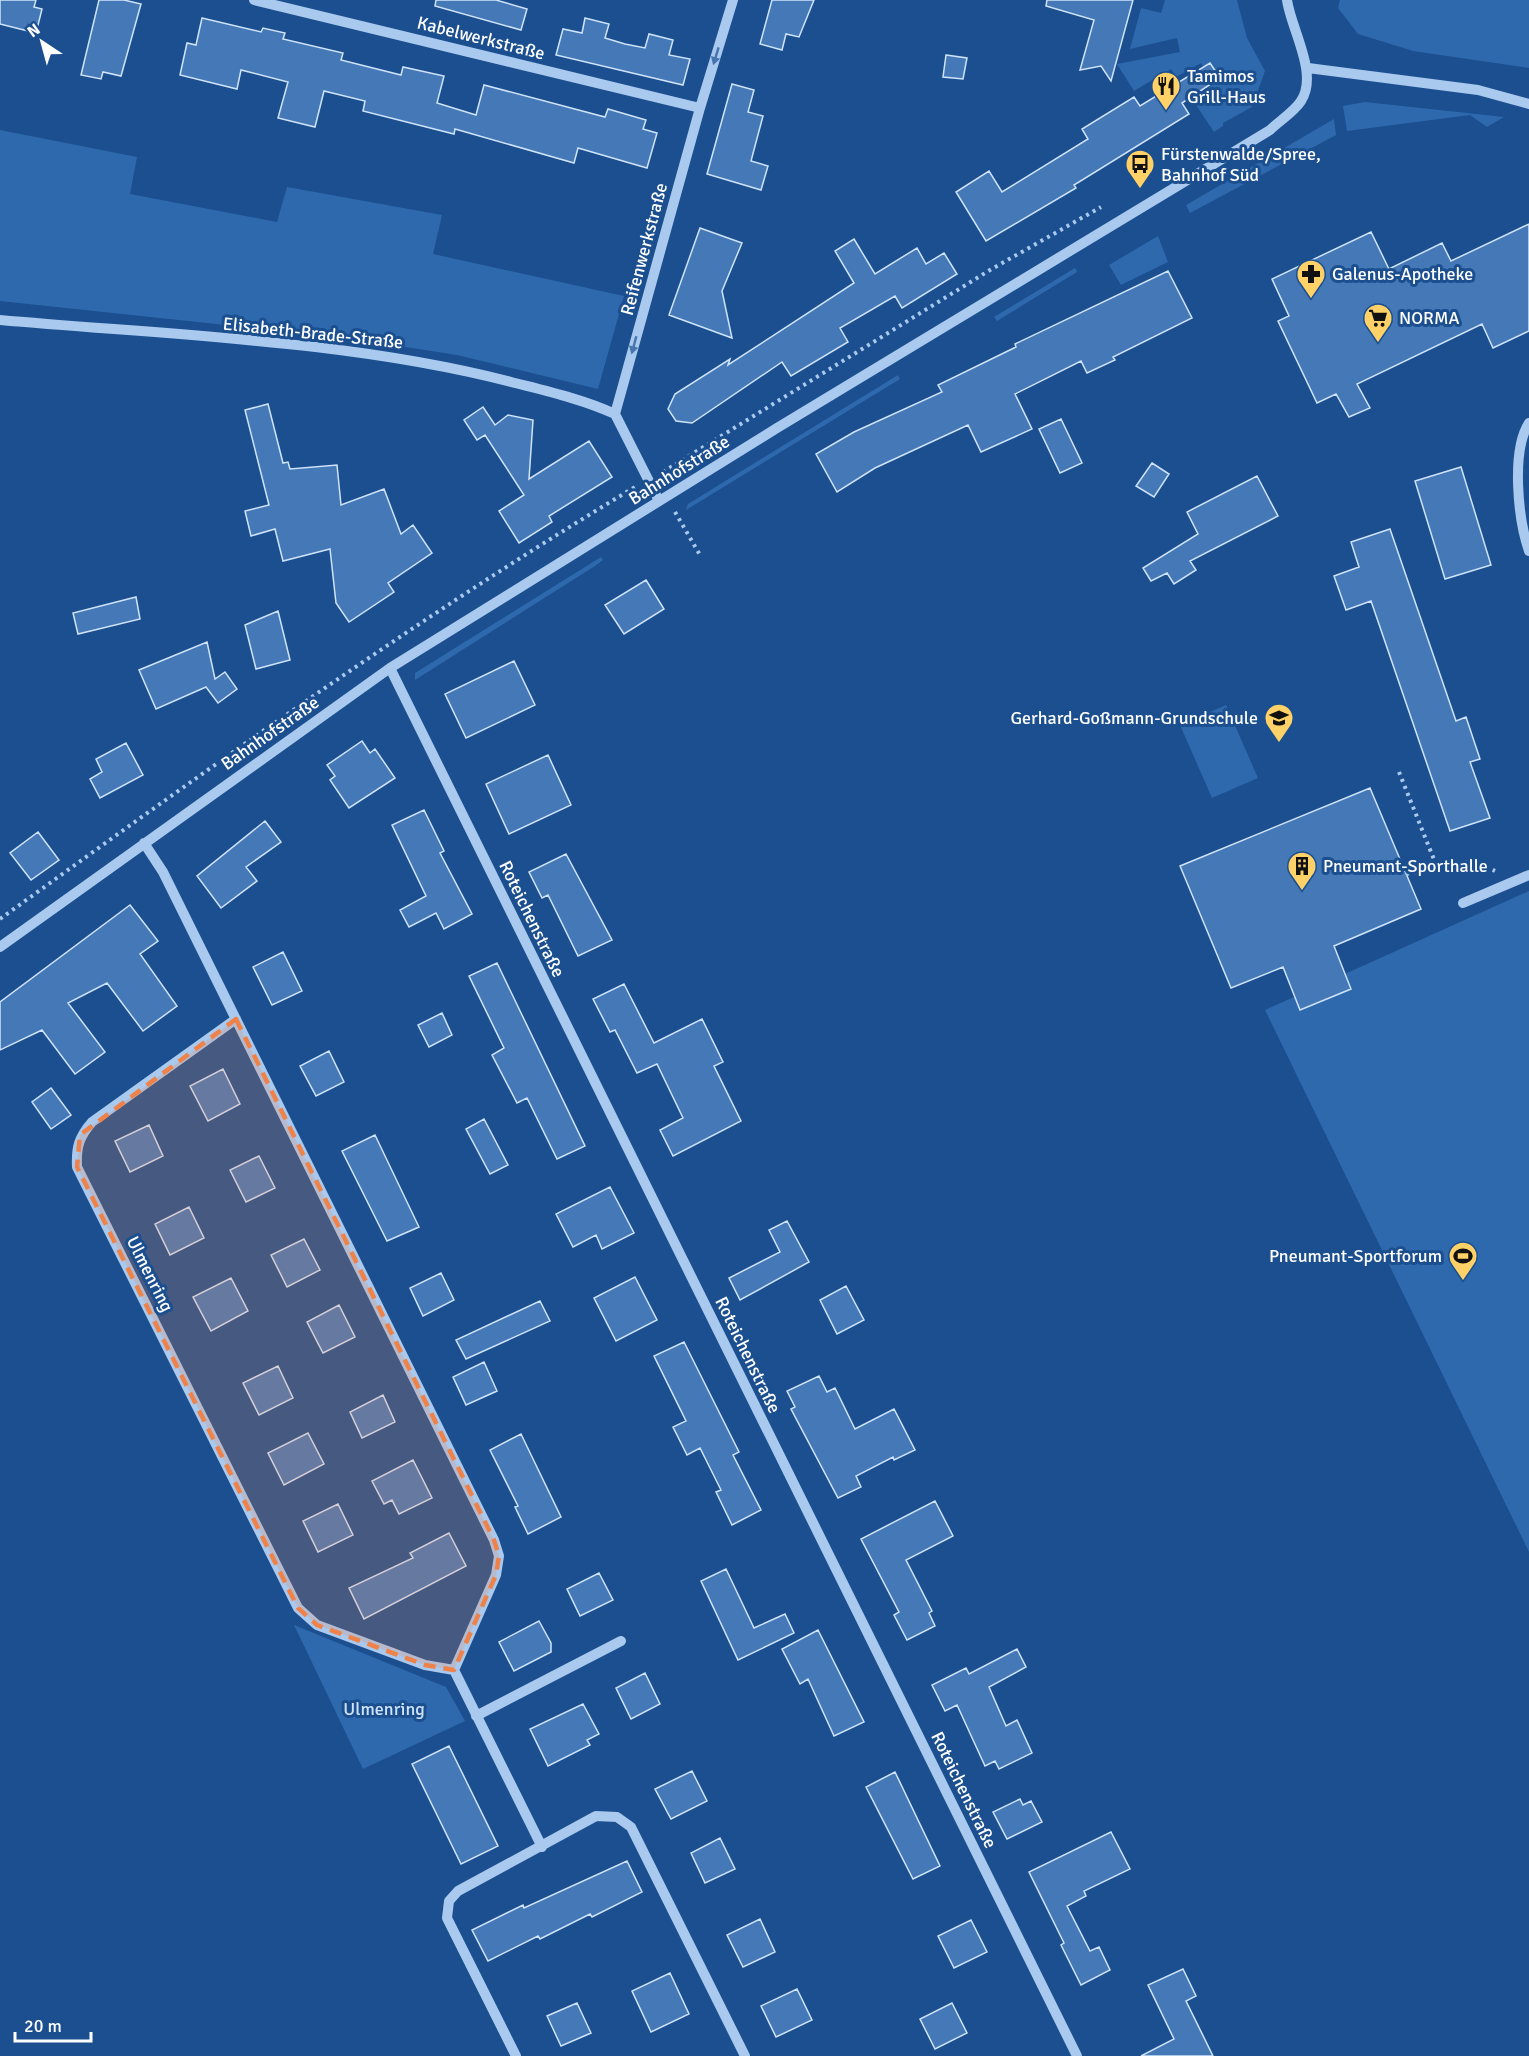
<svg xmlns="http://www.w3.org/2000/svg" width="1529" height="2056" font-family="Signika,sans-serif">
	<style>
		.green { fill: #2e69ad }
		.building { fill: #4478b7; stroke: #cfe3fa; stroke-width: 1.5 }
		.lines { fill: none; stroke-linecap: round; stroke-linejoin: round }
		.path { stroke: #a9c9ee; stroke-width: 4; stroke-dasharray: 3 4.5; stroke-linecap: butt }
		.minor { stroke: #a9c9ee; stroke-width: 10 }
		.oneway { fill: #4674ac }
		.marked { fill: #ee8249; fill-opacity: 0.2; stroke: #ee8249; stroke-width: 4.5; stroke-dasharray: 12 8; stroke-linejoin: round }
		.labels { text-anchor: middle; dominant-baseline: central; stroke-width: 6; stroke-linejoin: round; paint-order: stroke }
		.street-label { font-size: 18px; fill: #fff; stroke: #1b4f8f }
		.poi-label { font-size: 18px; fill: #fff; stroke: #1b4f8f; text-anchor: start }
		.park-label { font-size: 18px; fill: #cfe3fa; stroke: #1b4f8f }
	</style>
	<rect width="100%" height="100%" fill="#1b4f8f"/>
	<!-- green -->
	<path class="green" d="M 1165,0 L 1237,0 L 1247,38 L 1265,71 L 1252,107 L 1223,123 L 1223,126 L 1214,132 L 1192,99 L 1214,84 L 1201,63 L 1176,77 L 1171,69 L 1134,91 L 1117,64 L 1180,52 L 1177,38 L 1130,49 L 1141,8 L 1161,13 Z
		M 1340,0 L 1529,0 L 1529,68 L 1413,51 L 1358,34 L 1338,8 Z
		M 1365,102 L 1504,117 L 1487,127 L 1470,115 L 1347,131 L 1343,106 Z
		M 1334,119 L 1336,135 L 1190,213 L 1186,205 Z
		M 0,130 L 137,157 L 130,194 L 277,222 L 287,187 L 442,215 L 433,254 L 624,296 L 598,389 L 457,355 L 348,338 L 0,301 Z
		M 1158,236 L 1168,262 L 1121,285 L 1109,265 Z
		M 1075,268 L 1077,272 L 997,321 L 994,317 Z
		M 898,375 L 900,379 L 686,510 L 688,504 Z
		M 601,557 L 603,560 L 595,566 L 415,680 L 415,673 Z
		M 1226,705 L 1258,778 L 1212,798 L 1180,725 Z
		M 1529,891 L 1529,1552 L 1265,1010 Z
		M 294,1625 L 446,1687 L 465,1721 L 363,1769 Z"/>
	<!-- building -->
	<path class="building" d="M 0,0 L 36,0 L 34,7 L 42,9 L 36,33 L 0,24 Z
		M 99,0 L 124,0 L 141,4 L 121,76 L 103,72 L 101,79 L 81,75 Z
		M 436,0 L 496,0 L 527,9 L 521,30 L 435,6 Z
		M 772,0 L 814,0 L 799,37 L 786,34 L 782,50 L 760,44 Z
		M 1047,0 L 1133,0 L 1111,81 L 1101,66 L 1080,70 L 1094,20 L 1046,6 Z
		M 202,18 L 261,32 L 263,28 L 285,33 L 283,39 L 343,53 L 341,60 L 401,75 L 403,67 L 444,76 L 437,103 L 476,115 L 484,85 L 605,117 L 608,109 L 646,120 L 643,129 L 657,133 L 647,168 L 578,148 L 574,163 L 455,129 L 454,134 L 363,111 L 365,101 L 324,91 L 315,127 L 278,118 L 288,82 L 241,70 L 237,89 L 180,75 L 187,43 L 196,45 Z
		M 585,18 L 609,24 L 605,38 L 625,44 L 645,48 L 649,34 L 673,40 L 669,55 L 690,59 L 683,85 L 556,55 L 563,29 L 582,33 Z
		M 946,55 L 967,58 L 963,79 L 943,77 Z
		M 1210,63 L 1220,78 L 1182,103 L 1189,114 L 1074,185 L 1076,188 L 986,241 L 956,192 L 989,171 L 1002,192 L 1088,139 L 1082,129 L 1134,97 L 1140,106 Z
		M 732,84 L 754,90 L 748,112 L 763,116 L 751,161 L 768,166 L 761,190 L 707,174 Z
		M 1529,224 L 1529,331 L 1493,348 L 1482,324 L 1357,384 L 1370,408 L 1349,417 L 1336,394 L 1317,403 L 1278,321 L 1289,316 L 1272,279 L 1371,232 L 1389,269 L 1442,243 L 1451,261 Z
		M 700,228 L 742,243 L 722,291 L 732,338 L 669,315 Z
		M 854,239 L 875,274 L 917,248 L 926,264 L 944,253 L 957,274 L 902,308 L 895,296 L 840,328 L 848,342 L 791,376 L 782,362 L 692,423 L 676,421 L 668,409 L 675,394 L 730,359 L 728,365 L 854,283 L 835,251 Z
		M 1168,271 L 1192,318 L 1113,357 L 1115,360 L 1087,373 L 1081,361 L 1015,394 L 1032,429 L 981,452 L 968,425 L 875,468 L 837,492 L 816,454 L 854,432 L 942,392 L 938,385 L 1016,347 L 1015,344 Z
		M 268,404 L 283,463 L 288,462 L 290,469 L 337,465 L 341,505 L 384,489 L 401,534 L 413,525 L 432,553 L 388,583 L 394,592 L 349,622 L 336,603 L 330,549 L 283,561 L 275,529 L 251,536 L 245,511 L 269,505 L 245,410 Z
		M 483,407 L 495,425 L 508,415 L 533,420 L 529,479 L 589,441 L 612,477 L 549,516 L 552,522 L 519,543 L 499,511 L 524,495 L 485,435 L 477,440 L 464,420 Z
		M 1061,419 L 1082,463 L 1060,473 L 1039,429 Z
		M 1152,463 L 1169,474 L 1154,497 L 1136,486 Z
		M 1461,467 L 1491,565 L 1445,579 L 1415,481 Z
		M 1257,476 L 1278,516 L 1190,561 L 1196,570 L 1174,584 L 1167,573 L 1151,581 L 1143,568 L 1198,534 L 1187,512 Z
		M 1390,529 L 1456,721 L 1466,717 L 1480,759 L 1470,762 L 1490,818 L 1450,831 L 1371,601 L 1346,610 L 1334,576 L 1359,567 L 1351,542 Z
		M 646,580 L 664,609 L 624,634 L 605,605 Z
		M 136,597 L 140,619 L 78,634 L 73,613 Z
		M 278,611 L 290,660 L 256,669 L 245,625 Z
		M 207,642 L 215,679 L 225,672 L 237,689 L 218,703 L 206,687 L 156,709 L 139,670 Z
		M 514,661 L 535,705 L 466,738 L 445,694 Z
		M 362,741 L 370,753 L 375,749 L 395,778 L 349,808 L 330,780 L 335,776 L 327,765 Z
		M 126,743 L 143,775 L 100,798 L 90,779 L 102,772 L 96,759 Z
		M 548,755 L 571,805 L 509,834 L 486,784 Z
		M 1370,788 L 1421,909 L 1334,946 L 1351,989 L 1300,1010 L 1283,967 L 1231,988 L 1180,866 Z
		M 424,810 L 444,851 L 440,853 L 472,914 L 444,929 L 436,913 L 409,927 L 400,910 L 426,896 L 392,825 Z
		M 265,821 L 281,842 L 246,867 L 257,881 L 221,908 L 197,876 Z
		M 38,832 L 59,860 L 31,880 L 10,853 Z
		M 566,854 L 612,940 L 578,956 L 548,895 L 542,898 L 529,872 Z
		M 130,905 L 158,941 L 140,954 L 177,1006 L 143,1031 L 107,983 L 68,1003 L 105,1052 L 75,1074 L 42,1030 L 0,1050 L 0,1002 Z
		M 283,952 L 302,991 L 272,1005 L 253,967 Z
		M 497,963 L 585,1146 L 557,1159 L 527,1098 L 517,1103 L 492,1055 L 504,1048 L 469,976 Z
		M 624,984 L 654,1043 L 702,1019 L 723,1062 L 714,1066 L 741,1121 L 673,1156 L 660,1130 L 683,1118 L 657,1064 L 637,1073 L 615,1030 L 610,1032 L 593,999 Z
		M 442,1013 L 452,1035 L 429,1047 L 418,1025 Z
		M 329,1051 L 344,1082 L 316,1096 L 300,1066 Z
		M 223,1069 L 240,1104 L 208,1121 L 190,1086 Z
		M 51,1088 L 71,1115 L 51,1129 L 32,1102 Z
		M 484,1119 L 508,1165 L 490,1174 L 466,1129 Z
		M 149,1125 L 163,1156 L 130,1172 L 115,1141 Z
		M 375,1135 L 419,1227 L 387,1241 L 342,1151 Z
		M 259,1156 L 275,1188 L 246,1202 L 230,1170 Z
		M 610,1187 L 634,1233 L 602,1249 L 596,1235 L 573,1247 L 556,1214 Z
		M 189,1207 L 204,1238 L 170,1255 L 155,1224 Z
		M 787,1221 L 809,1262 L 740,1300 L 729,1278 L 780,1252 L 769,1230 Z
		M 304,1239 L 320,1270 L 287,1287 L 271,1255 Z
		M 441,1273 L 454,1300 L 423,1316 L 410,1288 Z
		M 635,1277 L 657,1320 L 616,1341 L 594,1298 Z
		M 231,1278 L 248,1311 L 211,1331 L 193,1297 Z
		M 846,1286 L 864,1320 L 837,1334 L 820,1300 Z
		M 540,1301 L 550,1321 L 466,1359 L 456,1340 Z
		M 339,1305 L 355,1337 L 323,1353 L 307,1322 Z
		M 684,1342 L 739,1452 L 733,1455 L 761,1510 L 732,1525 L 716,1492 L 721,1490 L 700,1448 L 687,1455 L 673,1427 L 686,1421 L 654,1356 Z
		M 484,1362 L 497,1391 L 466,1405 L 453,1377 Z
		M 278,1366 L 293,1398 L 259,1415 L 243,1383 Z
		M 819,1376 L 827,1392 L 835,1388 L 855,1429 L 894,1409 L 915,1450 L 894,1460 L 893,1457 L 856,1476 L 861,1487 L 838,1498 L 791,1409 L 795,1407 L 787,1391 Z
		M 383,1395 L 395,1422 L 362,1438 L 350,1412 Z
		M 308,1433 L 324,1464 L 284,1485 L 268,1453 Z
		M 521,1434 L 561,1517 L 528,1534 L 515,1507 L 518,1506 L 490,1450 Z
		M 413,1460 L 432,1498 L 399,1514 L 392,1500 L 384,1504 L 372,1481 Z
		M 935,1501 L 953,1536 L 906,1560 L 932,1611 L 929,1613 L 935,1626 L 907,1640 L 894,1615 L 899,1612 L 861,1539 Z
		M 338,1504 L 353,1535 L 318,1552 L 303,1521 Z
		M 449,1533 L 466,1566 L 364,1619 L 349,1588 L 413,1558 L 410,1553 Z
		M 726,1569 L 754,1628 L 785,1614 L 794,1633 L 738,1660 L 701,1581 Z
		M 599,1573 L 613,1600 L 580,1616 L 567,1589 Z
		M 539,1621 L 551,1643 L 551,1652 L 514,1671 L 499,1642 Z
		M 818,1630 L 864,1722 L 834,1736 L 808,1679 L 800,1684 L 782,1649 Z
		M 1017,1649 L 1026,1667 L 989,1687 L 1006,1726 L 1017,1720 L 1032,1753 L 999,1769 L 995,1761 L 985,1766 L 957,1705 L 945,1711 L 932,1685 L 966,1668 L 969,1674 Z
		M 645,1673 L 660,1704 L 631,1719 L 616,1688 Z
		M 583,1704 L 599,1734 L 587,1740 L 590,1745 L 548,1766 L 530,1729 Z
		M 449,1746 L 498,1846 L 461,1864 L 412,1764 Z
		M 692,1771 L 707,1801 L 671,1819 L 655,1789 Z
		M 895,1772 L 940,1866 L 913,1879 L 866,1787 Z
		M 1020,1799 L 1023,1805 L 1031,1801 L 1042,1822 L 1007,1839 L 993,1812 Z
		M 1111,1832 L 1130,1869 L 1084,1891 L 1086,1896 L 1067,1906 L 1090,1951 L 1099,1947 L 1110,1970 L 1081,1985 L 1061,1945 L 1064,1943 L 1029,1872 Z
		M 720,1838 L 735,1869 L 705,1883 L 691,1853 Z
		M 627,1861 L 642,1892 L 592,1917 L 590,1914 L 540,1939 L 538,1936 L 488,1961 L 472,1930 L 523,1905 L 524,1908 Z
		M 760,1919 L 775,1952 L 743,1967 L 727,1935 Z
		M 971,1920 L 987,1952 L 954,1968 L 938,1936 Z
		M 1183,1969 L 1196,1996 L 1186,2001 L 1213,2056 L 1141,2056 L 1174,2039 L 1148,1985 Z
		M 670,1973 L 689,2014 L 651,2032 L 632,1991 Z
		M 797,1989 L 812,2020 L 776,2037 L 761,2006 Z
		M 577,2003 L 591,2033 L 561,2046 L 547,2016 Z
		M 952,2003 L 967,2033 L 935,2049 L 920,2019 Z"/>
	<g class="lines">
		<!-- path -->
		<path class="path" d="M 663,472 L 990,270 L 1101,207
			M 675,512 L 700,555
			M 1399,772 L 1437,867
			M 1406,874 L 1474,861 L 1495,871
			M 0,919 C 208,769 415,619 635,487"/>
		<!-- minor -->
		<path class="minor" d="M 254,0 L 700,108
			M 1308,68 L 1478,90 L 1529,104
			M 0,320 C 167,335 349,340 511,382 C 546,391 582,399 615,414
			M 1529,423 C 1511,451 1518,519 1529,551
			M 659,501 L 615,414 L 700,108 L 733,0
			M 390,668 L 1077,2056
			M 144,843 L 163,872 L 494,1540 L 499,1556 L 496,1575 L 454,1670
			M 1463,903 L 1529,875
			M 0,947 L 390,668 L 777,428 L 1270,130 C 1279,121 1294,112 1301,101 C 1319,74 1291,29 1287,0
			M 236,1019 L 92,1122 C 79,1137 76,1147 77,1167 L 298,1608 L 317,1625 L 425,1665 L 454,1670
			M 454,1670 L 542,1847
			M 476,1716 L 621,1641
			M 516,2056 L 447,1918 L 449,1901 L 458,1891 L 596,1816 L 617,1817 L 631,1827 L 745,2056"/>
	</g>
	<!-- one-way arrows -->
	<defs><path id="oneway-solid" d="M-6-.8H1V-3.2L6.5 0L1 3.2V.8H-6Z" transform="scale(1.5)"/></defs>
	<g class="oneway">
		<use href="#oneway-solid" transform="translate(716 56) rotate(107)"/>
		<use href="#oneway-solid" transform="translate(634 345) rotate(105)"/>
	</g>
	<!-- marked area -->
	<path class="marked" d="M 236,1019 L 494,1540 L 499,1556 L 496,1575 L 454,1670 L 425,1665 L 317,1625 L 298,1608 L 77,1167 L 80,1135 Z"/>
	<!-- icons -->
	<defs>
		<g id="restaurant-pin" transform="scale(1.5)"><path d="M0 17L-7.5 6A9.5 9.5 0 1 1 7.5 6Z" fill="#ffd166" stroke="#1b4f8f"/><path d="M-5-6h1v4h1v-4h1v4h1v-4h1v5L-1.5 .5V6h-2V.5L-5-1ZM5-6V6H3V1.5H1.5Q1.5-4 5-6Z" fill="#111"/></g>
		<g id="bus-pin" transform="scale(1.5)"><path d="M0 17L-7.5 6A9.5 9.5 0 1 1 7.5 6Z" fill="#ffd166" stroke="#1b4f8f"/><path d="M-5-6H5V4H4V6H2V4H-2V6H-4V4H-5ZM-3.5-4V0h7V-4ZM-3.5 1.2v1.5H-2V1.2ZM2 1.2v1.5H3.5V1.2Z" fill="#111"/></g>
		<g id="pharmacy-pin" transform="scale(1.5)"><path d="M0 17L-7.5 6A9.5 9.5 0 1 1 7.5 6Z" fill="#ffd166" stroke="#1b4f8f"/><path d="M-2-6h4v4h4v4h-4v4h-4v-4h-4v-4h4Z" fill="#111"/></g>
		<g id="supermarket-pin" transform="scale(1.5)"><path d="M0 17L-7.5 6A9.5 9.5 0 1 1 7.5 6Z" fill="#ffd166" stroke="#1b4f8f"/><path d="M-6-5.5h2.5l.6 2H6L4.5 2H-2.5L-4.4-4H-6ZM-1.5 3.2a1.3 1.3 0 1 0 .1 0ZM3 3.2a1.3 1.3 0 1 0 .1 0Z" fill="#111"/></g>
		<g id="school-pin" transform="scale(1.5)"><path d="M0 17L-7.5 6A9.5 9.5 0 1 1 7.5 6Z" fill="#ffd166" stroke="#1b4f8f"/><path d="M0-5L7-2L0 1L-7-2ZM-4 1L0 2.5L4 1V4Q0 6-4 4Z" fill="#111"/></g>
		<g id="building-pin" transform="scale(1.5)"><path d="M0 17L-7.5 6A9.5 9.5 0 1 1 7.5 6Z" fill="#ffd166" stroke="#1b4f8f"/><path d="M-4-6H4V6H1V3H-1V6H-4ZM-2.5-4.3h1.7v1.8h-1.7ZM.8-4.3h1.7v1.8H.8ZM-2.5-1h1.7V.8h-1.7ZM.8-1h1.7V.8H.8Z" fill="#111"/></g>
		<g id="stadium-pin" transform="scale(1.5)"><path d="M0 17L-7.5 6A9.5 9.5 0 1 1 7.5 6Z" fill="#ffd166" stroke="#1b4f8f"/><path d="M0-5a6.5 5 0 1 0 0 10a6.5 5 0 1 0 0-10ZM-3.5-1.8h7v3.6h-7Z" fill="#111"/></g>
	</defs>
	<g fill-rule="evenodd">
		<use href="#restaurant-pin" x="1166" y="86"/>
		<use href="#bus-pin" x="1140" y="164"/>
		<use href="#pharmacy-pin" x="1311" y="274"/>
		<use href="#supermarket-pin" x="1378" y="318"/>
		<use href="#school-pin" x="1279" y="718"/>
		<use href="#building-pin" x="1302" y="866"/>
		<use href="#stadium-pin" x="1463" y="1256"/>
	</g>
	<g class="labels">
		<!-- street labels -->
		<g class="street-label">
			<text transform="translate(481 38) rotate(14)">Kabelwerkstraße</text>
			<text transform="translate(644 249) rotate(-75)">Reifenwerkstraße</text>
			<text transform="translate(313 333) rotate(6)">Elisabeth-Brade-Straße</text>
			<text transform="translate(679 470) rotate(-32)">Bahnhofstraße</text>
			<text transform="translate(270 733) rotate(-35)">Bahnhofstraße</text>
			<text transform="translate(532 919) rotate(64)">Roteichenstraße</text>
			<text transform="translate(150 1274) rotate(63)">Ulmenring</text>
			<text transform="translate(748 1355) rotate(64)">Roteichenstraße</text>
			<text transform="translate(964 1790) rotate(64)">Roteichenstraße</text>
		</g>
		<!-- poi labels -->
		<g class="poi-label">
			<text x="1187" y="76">Tamimos<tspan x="1187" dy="21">Grill-Haus</tspan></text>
			<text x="1161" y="154">Fürstenwalde/Spree,<tspan x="1161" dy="21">Bahnhof Süd</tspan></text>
			<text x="1332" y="274">Galenus-Apotheke</text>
			<text x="1399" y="318">NORMA</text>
			<text x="1258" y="718" text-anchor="end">Gerhard-Goßmann-Grundschule</text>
			<text x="1323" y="866">Pneumant-Sporthalle</text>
			<text x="1442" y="1256" text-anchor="end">Pneumant-Sportforum</text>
		</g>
		<!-- park labels -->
		<g class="park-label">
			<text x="384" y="1709">Ulmenring</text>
		</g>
	</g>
	<!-- north arrow -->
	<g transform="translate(42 42) rotate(324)" stroke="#1b4f8f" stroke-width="4.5" paint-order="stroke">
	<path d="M0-4.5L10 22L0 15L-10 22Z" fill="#ffffff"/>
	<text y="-9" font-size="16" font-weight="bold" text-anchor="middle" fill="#ffffff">N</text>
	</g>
	<!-- scale -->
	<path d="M15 2032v9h76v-9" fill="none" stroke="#ffffff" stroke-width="3"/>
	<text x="24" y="2032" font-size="18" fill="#ffffff" stroke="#1b4f8f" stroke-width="4.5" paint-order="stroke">20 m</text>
</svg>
